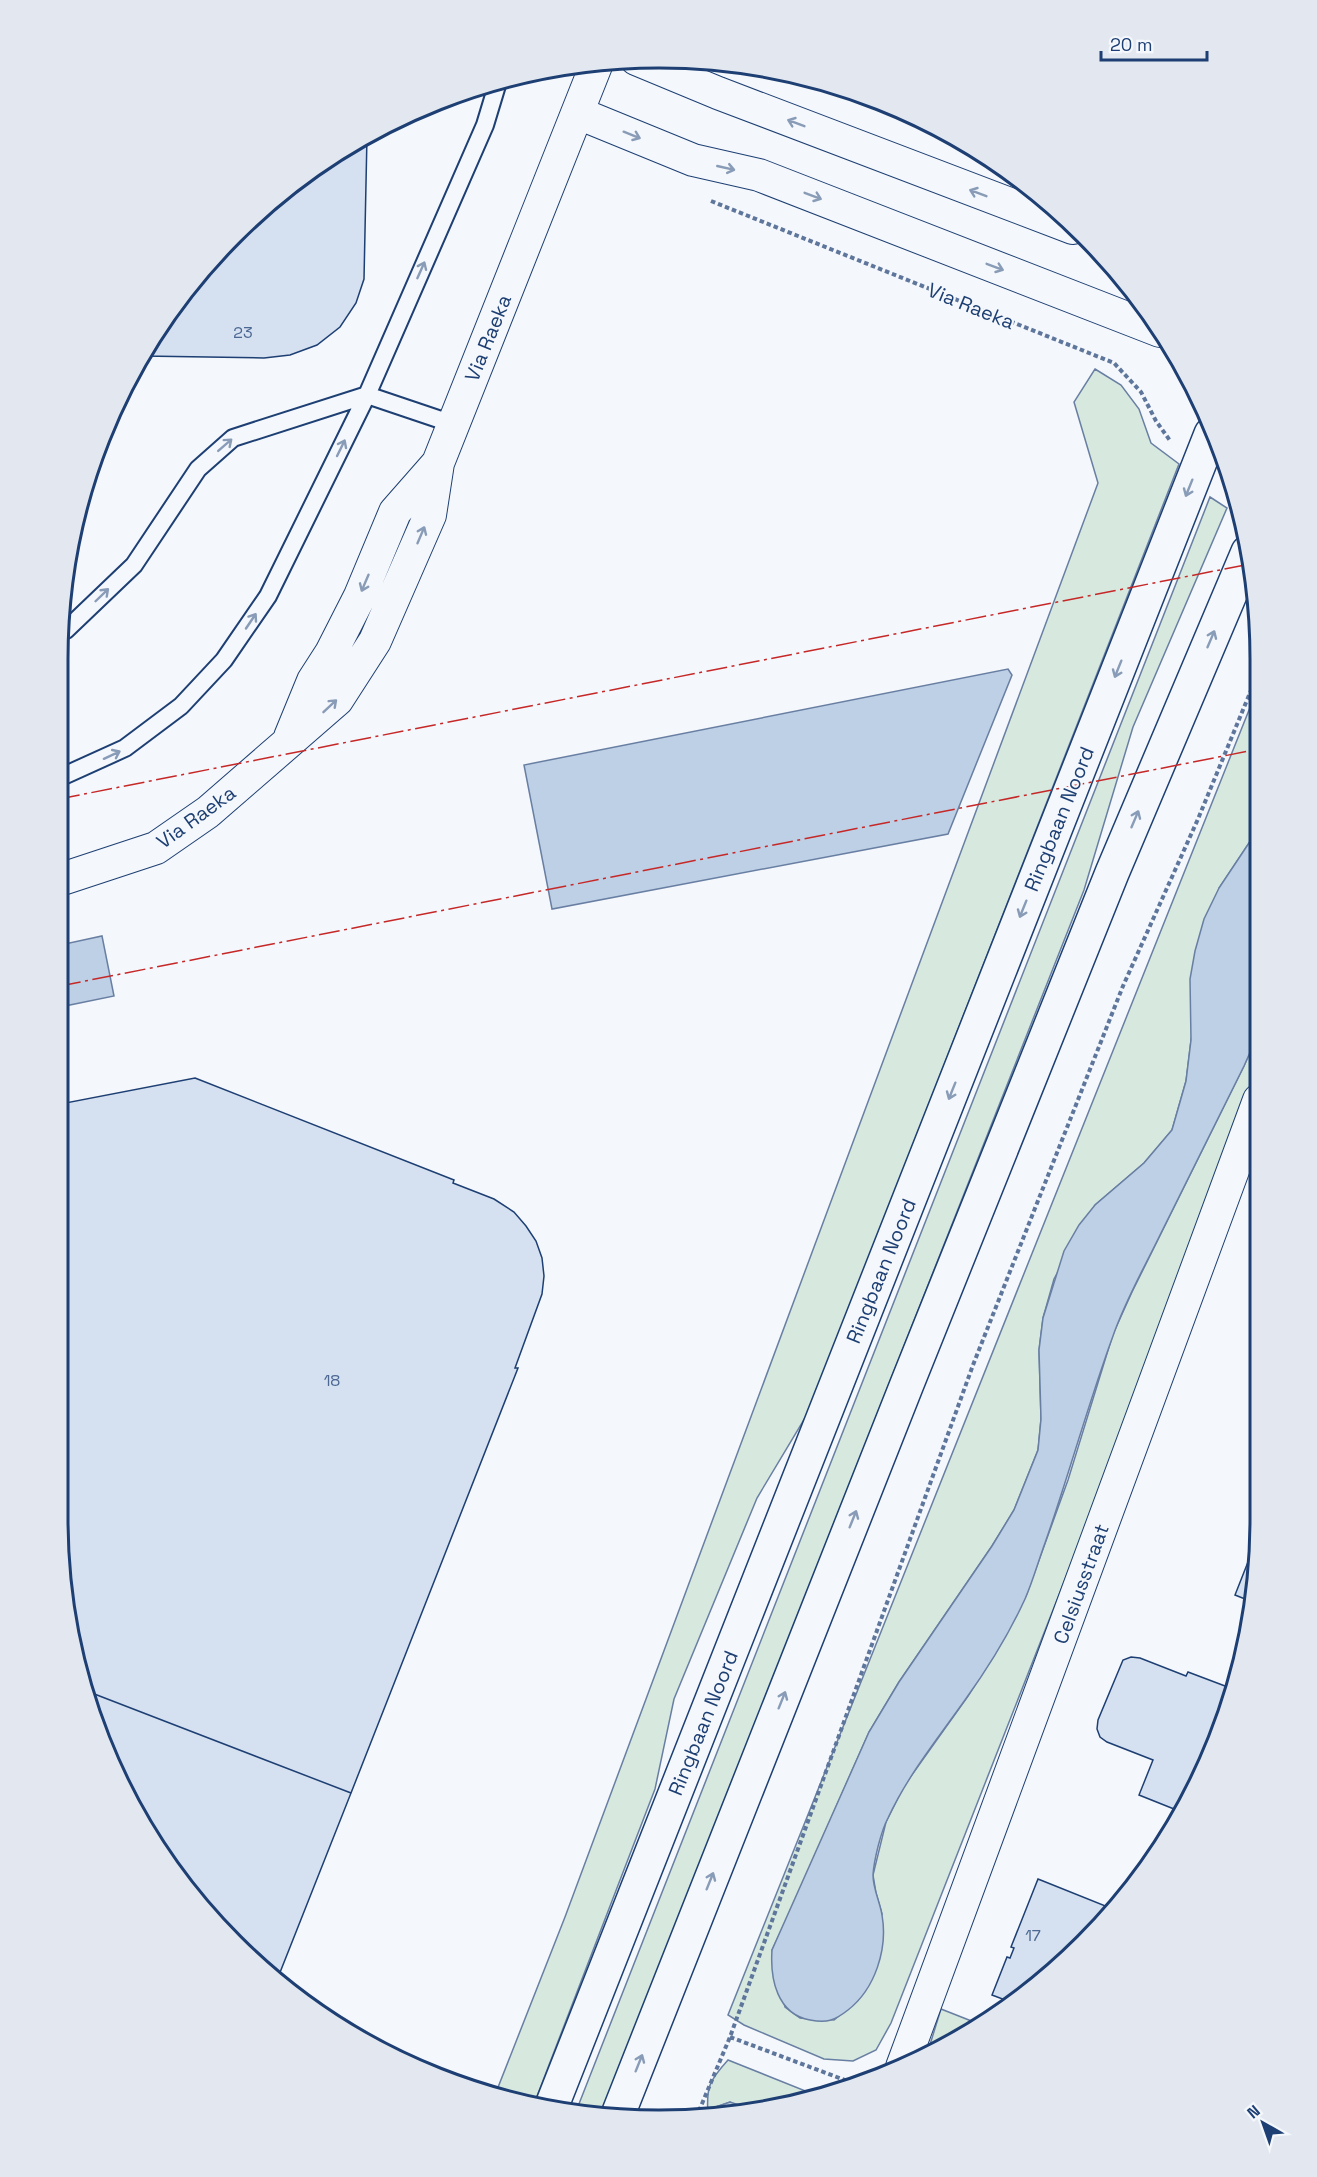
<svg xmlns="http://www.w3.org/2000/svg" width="1317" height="2177" font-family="'Space Grotesk',sans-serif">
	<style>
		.green { fill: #d7e8df; stroke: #687fa3; stroke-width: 1.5 }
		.water { fill: #bed0e5; stroke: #687fa3; stroke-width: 1.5 }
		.building { fill: #d5e0f0; stroke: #1d3f73; stroke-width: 1.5 }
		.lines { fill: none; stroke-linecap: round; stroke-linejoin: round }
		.service-casing { stroke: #1d3f73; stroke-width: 20 }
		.minor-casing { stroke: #1d3f73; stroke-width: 34 }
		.primary-casing { stroke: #1d3f73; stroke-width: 36 }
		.path { stroke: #5e769c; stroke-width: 4; stroke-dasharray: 4.5 3; stroke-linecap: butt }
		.service { stroke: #f4f7fb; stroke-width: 16 }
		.minor { stroke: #f4f7fb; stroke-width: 32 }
		.primary { stroke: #f4f7fb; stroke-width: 33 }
		.power { stroke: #c62828; stroke-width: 1.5; stroke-dasharray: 21 4.5 3 4.5; stroke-linecap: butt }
		.oneway { stroke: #889bb7 }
		.labels { text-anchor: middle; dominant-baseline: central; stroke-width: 4.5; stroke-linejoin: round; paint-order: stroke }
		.number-label { font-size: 16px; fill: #4b6792 }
		.street-label { font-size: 20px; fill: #1d3f73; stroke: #f4f7fb }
		.rim { fill: none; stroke: #1d3f73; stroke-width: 3 }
	</style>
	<rect width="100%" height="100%" fill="#f4f7fb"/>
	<!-- green -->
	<path class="green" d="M 1095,369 L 1121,385 L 1139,409 L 1151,443 L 1179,464 L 808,1413 L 757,1498 L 674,1699 L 655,1789 L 534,2104 L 495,2095 L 565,1917 L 1098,483 L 1074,402 Z
		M 1210,497 L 1227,508 L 1133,727 L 1084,890 L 600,2116 L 575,2114 Z
		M 1259,685 L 1259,828 L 1219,888 L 1191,1040 L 1186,1081 L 1172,1130 L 1144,1163 L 1095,1205 L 1054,1279 L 1043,1318 L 1039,1350 L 1041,1419 L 1038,1450 L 1014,1510 L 992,1546 L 899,1682 L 869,1732 L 789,1914 L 772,1950 L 785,2007 L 800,2018 L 834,2020 L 858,2000 L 882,1914 L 876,1893 L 873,1875 L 886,1822 L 904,1786 L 968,1696 L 996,1652 L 1026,1596 L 1068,1480 L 1113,1334 L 1132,1292 L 1244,1066 L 1259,1032 L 1259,1085 L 891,2023 L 876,2050 L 853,2061 L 824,2059 L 744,2025 L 728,2015 Z
		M 941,2009 L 979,2024 L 930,2055 L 928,2051 Z
		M 728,2060 L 818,2096 L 741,2114 L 742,2112 L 730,2102 L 716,2107 L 708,2115 C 706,2087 709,2081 728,2060 Z"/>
	<!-- water -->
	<path class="water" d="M 1008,669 L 1012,675 L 948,834 L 552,909 L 524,765 Z
		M 1259,828 L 1259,1032 L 1244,1066 C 1216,1122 1188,1179 1160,1235 C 1144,1268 1125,1301 1113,1336 C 1088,1404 1069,1475 1045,1543 C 1038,1562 1033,1581 1025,1599 C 1009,1634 988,1668 965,1700 C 938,1738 908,1775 888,1818 C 881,1831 874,1860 873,1875 C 873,1889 880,1902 882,1915 C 888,1949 875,1989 848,2010 C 834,2021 827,2023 810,2020 C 777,2014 770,1979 772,1950 L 869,1732 L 899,1682 L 992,1546 L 1014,1510 L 1038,1450 L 1041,1419 L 1039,1350 L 1043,1318 L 1064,1251 L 1079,1225 L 1095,1205 L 1144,1163 L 1172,1130 L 1186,1081 L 1191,1040 L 1190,979 L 1195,951 L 1204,919 L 1219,888 Z
		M 102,936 L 114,996 L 60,1007 L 60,945 Z
		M 730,2102 L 739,2105 L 741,2114 L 708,2117 L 716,2107 Z"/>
	<!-- building -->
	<path class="building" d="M 367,136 L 364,279 L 356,303 L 340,327 L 317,345 L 290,355 L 264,358 L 143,356 L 159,324 L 233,233 L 325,158 Z
		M 195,1078 L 454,1180 L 453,1183 L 494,1199 L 514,1212 L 526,1226 L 536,1241 L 542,1258 L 544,1276 L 542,1294 L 515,1368 L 518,1368 L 351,1793 L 84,1690 L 62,1597 L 60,1104 Z
		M 1259,1534 L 1259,1558 L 1250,1601 L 1235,1595 Z
		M 1131,1657 L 1140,1658 L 1186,1676 L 1188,1672 L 1233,1689 L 1228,1712 L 1179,1811 L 1139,1795 L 1153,1760 L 1107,1742 L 1100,1737 L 1097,1729 L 1098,1720 L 1123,1660 Z
		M 84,1690 L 351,1793 L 277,1980 L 233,1944 L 181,1884 L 119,1785 L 89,1712 Z
		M 1038,1879 L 1113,1909 L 1084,1944 L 1024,1996 L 1013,2003 L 992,1995 L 1007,1957 L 1010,1958 L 1014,1948 L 1011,1947 Z"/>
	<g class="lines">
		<!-- service casing -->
		<g class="service-casing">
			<path id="service" d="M 58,633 L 66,630 L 134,565 L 198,469 L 233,438 L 367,395 L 453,424
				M 59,778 L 125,748 L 181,706 L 224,660 L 268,596 L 367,395 L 485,125 L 498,82"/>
		</g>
		<!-- minor casing -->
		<g class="minor-casing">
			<path id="minor" d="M 636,59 L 718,93 L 1073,228
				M 578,113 L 693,160 L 759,175 L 1160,331
				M 290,737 L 313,681 L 331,653 L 360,596 L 395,512 L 438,463
				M 59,880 L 156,848 L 208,812 L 337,700 L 375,641 L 430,515 L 438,463 L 597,63
				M 902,2067 L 1259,1100"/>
		</g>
		<!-- primary casing -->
		<g class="primary-casing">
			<path id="primary" d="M 551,2108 L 1211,434
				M 617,2117 L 907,1384 L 1112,873 L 1248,552"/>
		</g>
		<!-- path -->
		<path class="path" d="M 711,201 L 1114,363 L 1141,392 L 1156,421 L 1171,442
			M 730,2037 L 858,2085
			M 696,2118 L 730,2037 L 973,1365 L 1123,986 L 1198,819 L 1259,671"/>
		<!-- service -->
		<use href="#service" class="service"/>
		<!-- minor -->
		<use href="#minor" class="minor"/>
		<!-- primary -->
		<use href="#primary" class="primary"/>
		<!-- power -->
		<path class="power" d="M 59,799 L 1250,564
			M 60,986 L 1259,749"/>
	</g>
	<!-- one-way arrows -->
	<defs><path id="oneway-shaft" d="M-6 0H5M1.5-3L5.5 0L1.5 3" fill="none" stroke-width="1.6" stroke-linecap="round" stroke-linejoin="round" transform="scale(1.5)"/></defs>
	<g class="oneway">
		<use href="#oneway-shaft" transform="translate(796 123) rotate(-159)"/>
		<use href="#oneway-shaft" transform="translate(632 135) rotate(22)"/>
		<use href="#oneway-shaft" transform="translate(726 168) rotate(13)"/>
		<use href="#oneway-shaft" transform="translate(978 193) rotate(-159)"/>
		<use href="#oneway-shaft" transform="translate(813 196) rotate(21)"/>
		<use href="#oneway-shaft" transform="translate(995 267) rotate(21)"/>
		<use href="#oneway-shaft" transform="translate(421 270) rotate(-66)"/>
		<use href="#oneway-shaft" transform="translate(225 445) rotate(-41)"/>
		<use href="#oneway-shaft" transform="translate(341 448) rotate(-64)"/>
		<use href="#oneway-shaft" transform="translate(1189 488) rotate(112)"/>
		<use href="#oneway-shaft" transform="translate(421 535) rotate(-67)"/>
		<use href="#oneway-shaft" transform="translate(365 583) rotate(113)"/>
		<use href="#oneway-shaft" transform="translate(102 595) rotate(-44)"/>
		<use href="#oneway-shaft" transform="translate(251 621) rotate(-56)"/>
		<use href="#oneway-shaft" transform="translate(1211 639) rotate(-67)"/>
		<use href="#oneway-shaft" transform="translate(1118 669) rotate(112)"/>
		<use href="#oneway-shaft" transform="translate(330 706) rotate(-43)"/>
		<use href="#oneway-shaft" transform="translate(112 755) rotate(-25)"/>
		<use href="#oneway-shaft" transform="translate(1135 819) rotate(-67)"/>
		<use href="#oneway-shaft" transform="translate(1023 909) rotate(112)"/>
		<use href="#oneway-shaft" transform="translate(952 1091) rotate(112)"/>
		<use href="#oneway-shaft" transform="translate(853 1519) rotate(-68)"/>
		<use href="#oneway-shaft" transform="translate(782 1700) rotate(-68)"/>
		<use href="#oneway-shaft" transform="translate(710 1881) rotate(-68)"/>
		<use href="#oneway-shaft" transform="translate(639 2063) rotate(-68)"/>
	</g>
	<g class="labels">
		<!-- number labels -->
		<g class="number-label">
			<text x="243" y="332">23</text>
			<text x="332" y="1380">18</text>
			<text x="1033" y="1935">17</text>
		</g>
		<!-- street labels -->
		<g class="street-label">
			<text transform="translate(971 306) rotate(22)">Via Raeka</text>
			<text transform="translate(488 338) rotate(-68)">Via Raeka</text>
			<text transform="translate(196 817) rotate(-36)">Via Raeka</text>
			<text transform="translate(1059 819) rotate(-68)">Ringbaan Noord</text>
			<text transform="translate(881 1271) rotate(-68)">Ringbaan Noord</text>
			<text transform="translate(1081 1584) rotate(-70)">Celsiusstraat</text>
			<text transform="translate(703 1723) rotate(-68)">Ringbaan Noord</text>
		</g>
	</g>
	<!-- crop -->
	<path d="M0 0H1317V2177H0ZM659 68H659A591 591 0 0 1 1250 659V1519A591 591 0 0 1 659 2110H659A591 591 0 0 1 68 1519V659A591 591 0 0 1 659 68Z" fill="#e3e8f0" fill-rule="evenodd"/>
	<path class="rim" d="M659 68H659A591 591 0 0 1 1250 659V1519A591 591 0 0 1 659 2110H659A591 591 0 0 1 68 1519V659A591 591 0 0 1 659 68Z"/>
	<!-- north arrow -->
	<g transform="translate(1263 2123) rotate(320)" stroke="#f4f7fb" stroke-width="4.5" paint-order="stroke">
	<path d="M0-4.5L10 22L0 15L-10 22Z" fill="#1d3f73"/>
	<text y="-9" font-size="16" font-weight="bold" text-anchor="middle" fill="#1d3f73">N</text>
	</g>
	<!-- scale -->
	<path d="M1101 51v9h106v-9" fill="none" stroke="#1d3f73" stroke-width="3"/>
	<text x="1110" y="51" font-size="18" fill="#1d3f73" stroke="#f4f7fb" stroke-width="4.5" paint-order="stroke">20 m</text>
</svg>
